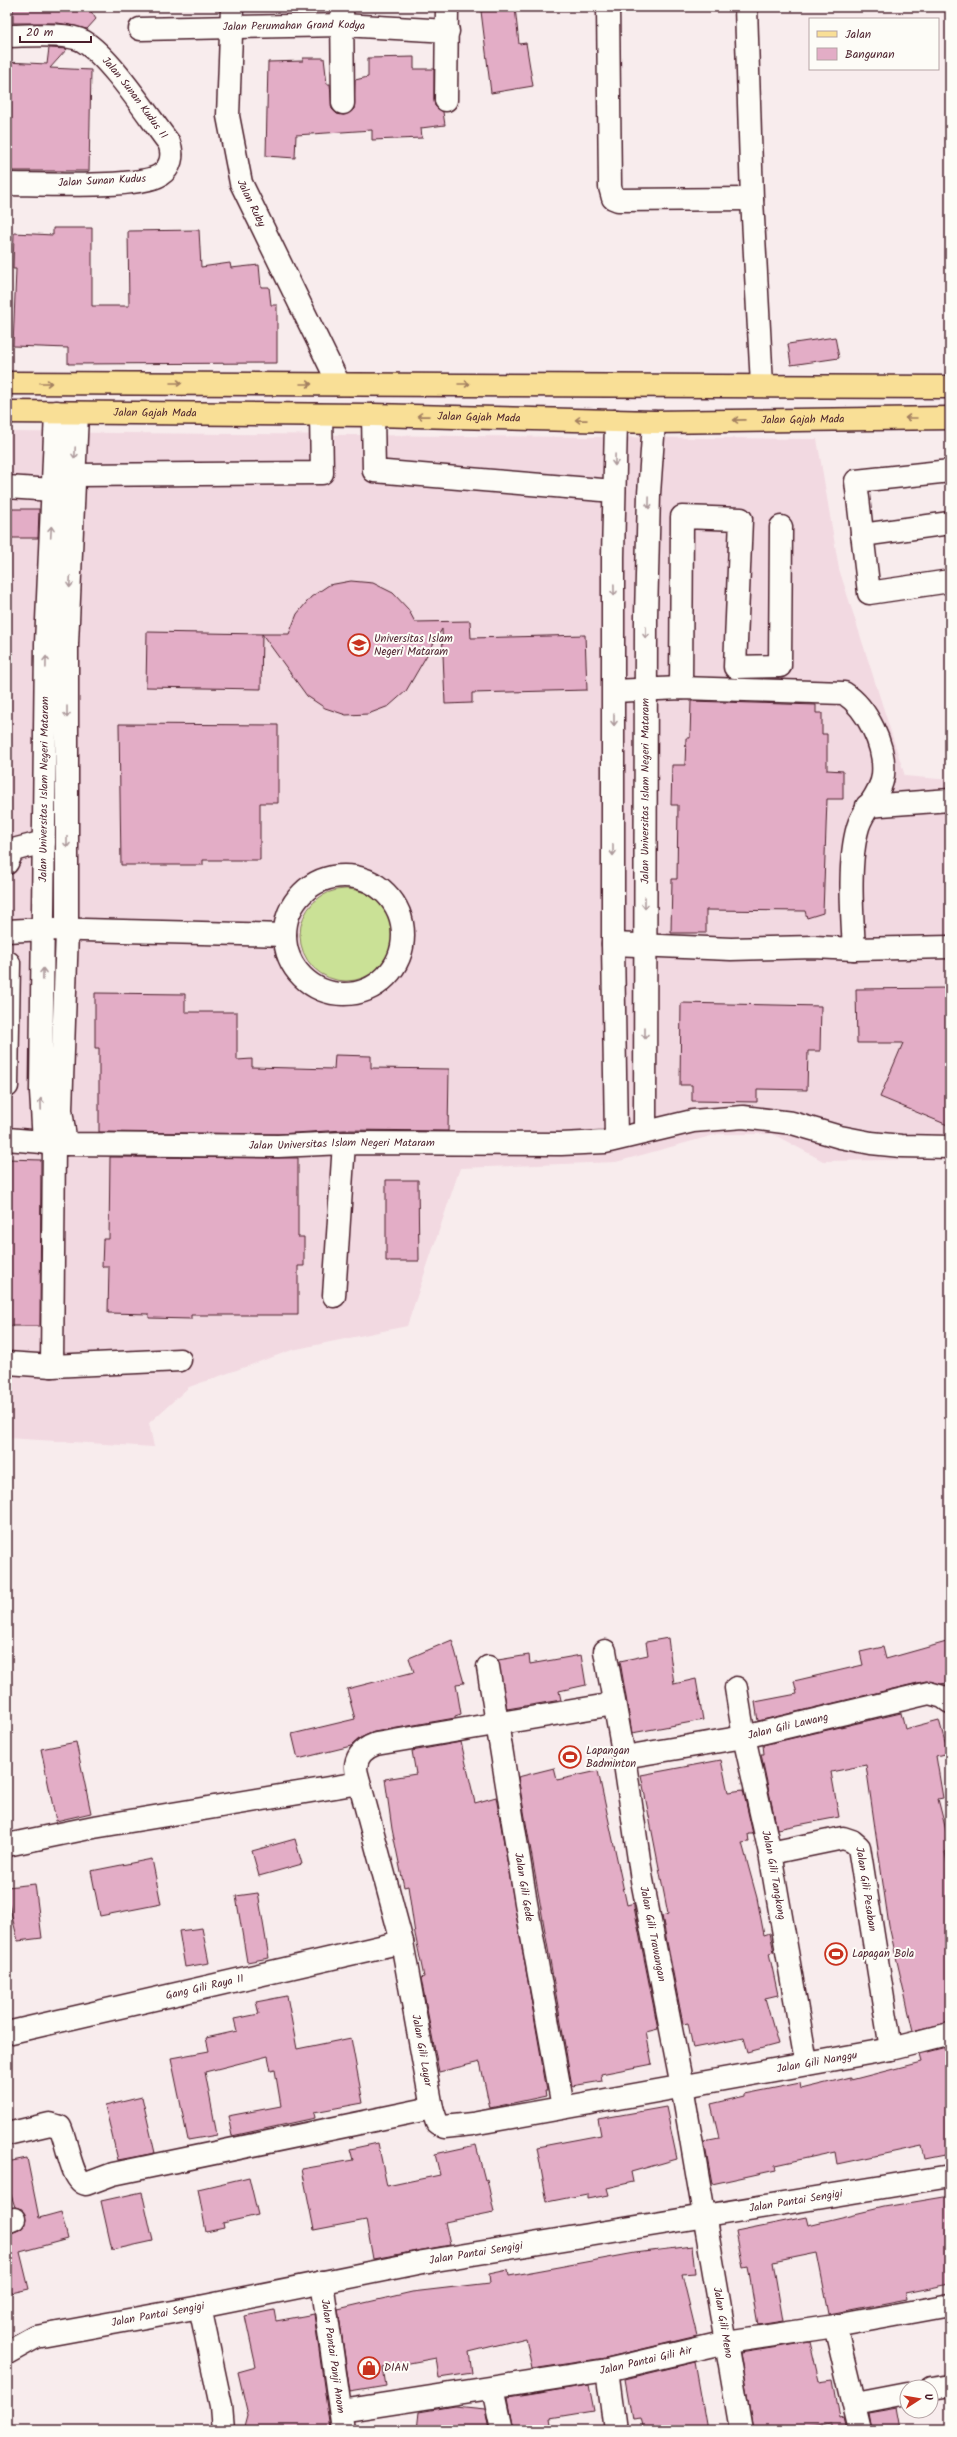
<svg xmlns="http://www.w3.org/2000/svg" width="957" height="2437" font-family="Kalam,sans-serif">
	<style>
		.built { fill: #f2d9e1 }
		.green { fill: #cae196; stroke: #8a8060 }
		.building { fill: #e3adc6; stroke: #4a1f2b }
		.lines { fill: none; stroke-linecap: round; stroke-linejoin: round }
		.minor-casing { stroke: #4a1f2b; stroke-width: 25 }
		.major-casing { stroke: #4a1f2b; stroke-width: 25 }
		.minor { stroke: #fdfcf7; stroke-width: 22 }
		.major { stroke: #f9df96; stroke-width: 22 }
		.oneway { stroke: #a27f60 }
		.oneway2 { stroke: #ac999b }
		.labels { text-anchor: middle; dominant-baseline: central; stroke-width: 4; stroke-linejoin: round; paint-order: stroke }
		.street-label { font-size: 11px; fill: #4a1f2b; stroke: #fdfcf7 }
		.poi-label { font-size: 11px; fill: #4a1f2b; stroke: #fdfcf7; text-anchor: start }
	</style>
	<rect width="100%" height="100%" fill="#f8eced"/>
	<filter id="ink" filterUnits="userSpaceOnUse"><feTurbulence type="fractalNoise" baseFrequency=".025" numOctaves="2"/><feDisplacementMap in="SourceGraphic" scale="8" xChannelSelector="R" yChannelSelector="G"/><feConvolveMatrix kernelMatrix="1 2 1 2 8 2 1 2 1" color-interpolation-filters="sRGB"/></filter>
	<g filter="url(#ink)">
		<!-- built -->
		<path class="built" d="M 7,432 L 817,439 L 839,569 L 905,776 L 950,780 L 950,1159 L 823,1161 L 773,1134 L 718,1134 L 616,1162 L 460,1168 L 407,1326 L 292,1350 L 189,1387 L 149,1423 L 154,1447 L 7,1438 Z"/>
		<!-- green -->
		<path class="green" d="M300 935a46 46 0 1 1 92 0a46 46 0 1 1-92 0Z"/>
		<!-- building -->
		<path class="building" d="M 13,7 L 88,7 L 96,19 L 87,29 L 58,23 L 13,23 Z
			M 515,7 L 519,44 L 526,43 L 533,86 L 491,93 L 481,11 Z
			M 49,48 L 67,49 L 50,68 L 91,70 L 89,171 L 7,171 L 7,62 L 47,64 Z
			M 414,57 L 414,69 L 434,69 L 434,100 L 435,106 L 443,112 L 445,125 L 421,128 L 422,138 L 372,140 L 372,130 L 296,135 L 295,158 L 266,156 L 268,62 L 303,61 L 303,58 L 324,58 L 327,84 L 330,84 L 332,109 L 337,114 L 344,115 L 354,109 L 355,80 L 368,77 L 368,58 Z
			M 53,228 L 92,228 L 92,306 L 129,306 L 128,231 L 199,230 L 201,267 L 230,263 L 231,268 L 259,265 L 261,287 L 269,287 L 271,305 L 277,305 L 277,363 L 68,364 L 68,348 L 13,346 L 16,269 L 13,269 L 14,233 L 53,235 Z
			M 835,337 L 839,358 L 791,365 L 788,344 Z
			M 7,509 L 39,509 L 38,538 L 7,538 Z
			M 351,581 L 373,583 L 393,593 L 408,609 L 415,622 L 470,621 L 471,638 L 585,635 L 587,690 L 472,693 L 472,703 L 445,704 L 442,629 L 406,691 L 389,706 L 368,714 L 346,715 L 325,708 L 307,696 L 262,634 L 289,634 L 297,614 L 311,597 L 329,585 Z
			M 147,632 L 262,634 L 261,689 L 146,687 Z
			M 691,701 L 816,705 L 816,713 L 822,713 L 822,734 L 827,734 L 827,770 L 843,771 L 843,799 L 827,799 L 823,913 L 807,918 L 805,911 L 706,910 L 706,933 L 671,933 L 672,879 L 677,879 L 678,805 L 671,805 L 672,765 L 685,765 L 686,738 L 690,738 Z
			M 119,724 L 278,725 L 278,803 L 260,803 L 260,860 L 203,860 L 203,865 L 121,865 Z
			M 950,988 L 950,1126 L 880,1097 L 903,1043 L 857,1043 L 856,989 Z
			M 95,993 L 185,994 L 185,1012 L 237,1012 L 237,1060 L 252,1059 L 252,1067 L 334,1069 L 335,1055 L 371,1056 L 371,1068 L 449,1069 L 448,1131 L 344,1130 L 278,1134 L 99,1132 L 99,1048 L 95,1048 Z
			M 681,1003 L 821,1006 L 820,1051 L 808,1051 L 807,1090 L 757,1089 L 757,1102 L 692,1101 L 692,1085 L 680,1085 Z
			M 110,1157 L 298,1158 L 298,1237 L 304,1237 L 304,1266 L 298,1266 L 298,1315 L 191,1315 L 191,1319 L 149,1318 L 149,1314 L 108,1313 L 109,1267 L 102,1267 L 103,1239 L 109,1239 Z
			M 7,1159 L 41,1160 L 40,1326 L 7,1326 Z
			M 386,1180 L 418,1180 L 419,1261 L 386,1261 Z
			M 668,1638 L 674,1684 L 696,1679 L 703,1720 L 632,1733 L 620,1661 L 648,1655 L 646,1642 Z
			M 452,1640 L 464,1683 L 456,1684 L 461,1714 L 455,1716 L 455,1718 L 374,1732 L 360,1738 L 351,1746 L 298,1759 L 292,1734 L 355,1719 L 347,1689 L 414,1672 L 409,1658 Z
			M 950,1641 L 950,1682 L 941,1684 L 926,1681 L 758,1721 L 755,1702 L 797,1694 L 794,1681 L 863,1665 L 860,1652 L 883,1647 L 886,1659 Z
			M 529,1655 L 530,1664 L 581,1655 L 586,1685 L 559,1691 L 561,1700 L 507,1709 L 498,1660 Z
			M 901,1713 L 905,1729 L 939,1720 L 948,1753 L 936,1756 L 943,1798 L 938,1799 L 950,1846 L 950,1851 L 945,1852 L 950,1877 L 950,2022 L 913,2031 L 889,1926 L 866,1765 L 831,1772 L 839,1817 L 777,1829 L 761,1754 L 764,1754 L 763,1745 Z
			M 76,1742 L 91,1813 L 56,1821 L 41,1749 Z
			M 461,1742 L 475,1803 L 496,1797 L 547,2091 L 545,2091 L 546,2096 L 490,2108 L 480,2062 L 439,2072 L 421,1978 L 424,1977 L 415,1934 L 408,1886 L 404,1887 L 392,1829 L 385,1779 L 416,1774 L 412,1751 Z
			M 721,1760 L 728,1792 L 743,1790 L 753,1834 L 748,1834 L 749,1842 L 742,1843 L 757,1898 L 764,1935 L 770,1933 L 774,1952 L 769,1953 L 778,1995 L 765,1998 L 778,2044 L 748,2052 L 744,2038 L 693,2048 L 688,2023 L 683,2024 L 662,1916 L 668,1914 L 641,1775 Z
			M 554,1768 L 557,1780 L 598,1771 L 627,1905 L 634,1903 L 634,1907 L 658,2029 L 646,2032 L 652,2064 L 601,2074 L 602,2081 L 572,2086 L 518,1777 Z
			M 295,1839 L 302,1864 L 259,1876 L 252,1851 Z
			M 152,1859 L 161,1904 L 100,1916 L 91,1871 Z
			M 35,1884 L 42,1938 L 18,1941 L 7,1896 L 7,1887 Z
			M 258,1893 L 269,1958 L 247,1962 L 236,1896 Z
			M 202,1928 L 209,1963 L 185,1967 L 179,1931 Z
			M 287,1996 L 297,2049 L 351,2038 L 363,2103 L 314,2112 L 315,2118 L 232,2136 L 228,2116 L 281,2106 L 275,2070 L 271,2071 L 268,2056 L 205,2072 L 217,2135 L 188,2140 L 171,2058 L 209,2051 L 206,2038 L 237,2031 L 234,2019 L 259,2014 L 256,2002 Z
			M 950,2047 L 950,2154 L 925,2159 L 922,2146 L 837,2164 L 835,2152 L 775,2165 L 776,2170 L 712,2184 L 704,2141 L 719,2138 L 711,2104 L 745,2096 L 745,2094 L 800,2083 L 801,2089 L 851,2077 L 851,2080 L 921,2062 L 919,2055 Z
			M 142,2097 L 155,2153 L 118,2160 L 105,2106 Z
			M 666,2107 L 677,2159 L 631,2172 L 633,2182 L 607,2188 L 609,2195 L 587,2199 L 587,2194 L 547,2202 L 537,2147 L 601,2135 L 598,2119 Z
			M 378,2143 L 387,2186 L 440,2175 L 435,2154 L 476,2145 L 485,2180 L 487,2179 L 494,2212 L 445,2222 L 450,2245 L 373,2259 L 366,2220 L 314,2230 L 302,2169 L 353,2160 L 350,2149 Z
			M 27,2158 L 39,2218 L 61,2212 L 68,2239 L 20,2252 L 29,2289 L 7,2294 L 7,2234 L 19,2230 L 26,2220 L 22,2209 L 15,2207 L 10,2192 L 7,2192 L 7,2162 Z
			M 249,2177 L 258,2215 L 223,2223 L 224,2228 L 206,2232 L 198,2189 Z
			M 142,2192 L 153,2241 L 112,2250 L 101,2201 Z
			M 950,2196 L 950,2284 L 906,2293 L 907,2299 L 829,2314 L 817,2253 L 773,2262 L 783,2321 L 758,2325 L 748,2267 L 743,2268 L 736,2231 L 806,2217 L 808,2225 L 884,2207 Z
			M 692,2246 L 695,2273 L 682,2274 L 697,2336 L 605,2358 L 532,2369 L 526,2338 L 469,2352 L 472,2373 L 439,2378 L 436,2358 L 383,2368 L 386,2386 L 350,2392 L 338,2309 L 412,2292 L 490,2283 L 489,2274 L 508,2270 L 509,2276 L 635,2253 Z
			M 274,2310 L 276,2321 L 314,2314 L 330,2430 L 244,2430 L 248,2415 L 238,2372 L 256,2367 L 245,2316 Z
			M 810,2342 L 819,2381 L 833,2379 L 840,2419 L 844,2418 L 847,2430 L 832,2430 L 832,2425 L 798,2430 L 753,2430 L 740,2353 Z
			M 695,2362 L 707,2430 L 643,2430 L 640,2418 L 632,2419 L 625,2379 Z
			M 589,2385 L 594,2411 L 551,2418 L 553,2430 L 514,2430 L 508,2398 Z
			M 455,2406 L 485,2409 L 489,2430 L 417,2430 L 419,2412 Z
			M 898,2408 L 902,2430 L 872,2430 L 869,2413 Z"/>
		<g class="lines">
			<!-- minor casing -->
			<g class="minor-casing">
				<g id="minor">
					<path id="s1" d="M 232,7 L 228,116 L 241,183 L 339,384"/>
					<path d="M 342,7 L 343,103"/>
					<path d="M 608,7 L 610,187 L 613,198 L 618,200 L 752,199"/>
					<path d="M 746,7 L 752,199 L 762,385"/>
					<path id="s2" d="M 140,29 L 343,25 L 448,31"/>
					<path id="s3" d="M 7,36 C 26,36 67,32 83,41 C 111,58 148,116 169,143 C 174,155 171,168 160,175 C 138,189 37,184 7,184"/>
					<path d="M 446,100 L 447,7"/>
					<path d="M 373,415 L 374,471 L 614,491"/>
					<path d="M 616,421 L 613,557 L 613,944 L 616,1138"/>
					<path d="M 950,471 L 856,481 L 869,593 L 950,581"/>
					<path d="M 74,475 L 322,473 L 321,415"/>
					<path d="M 7,487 L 53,490"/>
					<path d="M 862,535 L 950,523"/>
					<path d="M 681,688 L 682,517 L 741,519 L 735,667 L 780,666 L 781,527"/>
					<path d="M 867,806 L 950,800"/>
					<path d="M 7,863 L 13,850 L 44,842"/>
					<circle cx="344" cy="935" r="59"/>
					<path d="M 7,931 L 44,929 L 285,935"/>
					<path d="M 613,944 L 731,949 L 814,947 L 854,949 C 852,913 848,861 858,827 C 863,809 882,793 883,775 C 886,746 867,708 844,693 L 681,688 L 614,691"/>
					<path d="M 854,949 L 950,947"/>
					<path d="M 7,963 L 9,963 L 7,1086"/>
					<path id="s4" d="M 645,1131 L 646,617 L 649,494 L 654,422"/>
					<path id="s5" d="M 7,1139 L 66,1144 L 278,1146 L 344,1143 L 561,1144 L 605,1142 L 693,1121 L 743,1117 L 792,1123 L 840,1137 L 871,1143 L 901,1146 L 950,1147"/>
					<path id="s6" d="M 44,1143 L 41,1091 L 46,644 L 56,412"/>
					<path d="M 54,1143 L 52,1366 L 180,1360"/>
					<path d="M 66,1144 L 61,1110 L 67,931 L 67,644 L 77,414"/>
					<path d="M 334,1296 L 344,1143"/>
					<path d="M 7,1363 L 52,1366"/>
					<path id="s7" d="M 605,1651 L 624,1757 L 642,1880 L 682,2086 L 741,2430"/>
					<path id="s8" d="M 488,1667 L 526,1903 L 563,2107"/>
					<path id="s9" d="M 736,1688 L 744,1737 L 770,1853 L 806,2062"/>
					<path id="s10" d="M 614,1704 L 376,1744 C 362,1749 353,1759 357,1774 L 402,1942 L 432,2108 L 437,2123 L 444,2127 L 472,2124 L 891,2049 L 950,2034"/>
					<path id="s11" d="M 624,1757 L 744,1737 L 929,1693 L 943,1697 L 950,1702"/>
					<path d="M 7,1845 L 94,1827 L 359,1783"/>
					<path id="s12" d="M 770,1853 L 843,1838 L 852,1841 L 859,1847 L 891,2049"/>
					<path id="s13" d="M 7,2033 L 402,1942"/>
					<path d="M 7,2134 L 50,2124 L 60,2127 C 67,2140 71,2181 86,2184 L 113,2174 L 432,2108"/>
					<path d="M 7,2222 L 14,2219"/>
					<path id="s14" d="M 322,2282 L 343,2430"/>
					<path d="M 200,2307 L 221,2406 L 223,2430"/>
					<path d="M 835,2326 L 860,2430"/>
					<path id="s15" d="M 7,2353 L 36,2337 L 200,2307 L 423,2262 L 950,2176"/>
					<path d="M 607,2370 L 615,2430"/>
					<path d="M 493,2388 L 502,2430"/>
					<path d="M 931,2388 L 950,2385"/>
					<path d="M 855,2403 L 907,2393"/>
					<path id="s16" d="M 341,2411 L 607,2370 L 727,2342 L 835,2326 L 950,2305"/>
				</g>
			</g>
			<!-- major casing -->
			<g class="major-casing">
				<g id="major">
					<path d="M 7,383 L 950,387"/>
					<path id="s17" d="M 7,412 L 373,415 L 654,422 L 950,418"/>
				</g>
			</g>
			<!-- minor -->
			<use href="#minor" class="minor"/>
			<!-- major -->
			<use href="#major" class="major"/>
		</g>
		<!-- one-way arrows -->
		<defs><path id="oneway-shaft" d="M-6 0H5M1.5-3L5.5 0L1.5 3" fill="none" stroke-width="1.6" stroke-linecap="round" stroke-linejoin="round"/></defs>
		<g class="oneway">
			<use href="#oneway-shaft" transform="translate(46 383)"/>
			<use href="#oneway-shaft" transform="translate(176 383)"/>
			<use href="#oneway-shaft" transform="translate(306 384)"/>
			<use href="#oneway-shaft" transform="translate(464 384)"/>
			<use href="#oneway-shaft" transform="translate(423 416) rotate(-179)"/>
			<use href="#oneway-shaft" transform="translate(911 418) rotate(-180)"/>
			<use href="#oneway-shaft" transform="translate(581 420) rotate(-179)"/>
			<use href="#oneway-shaft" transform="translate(739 420) rotate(179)"/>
		</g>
		<g class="oneway2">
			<use href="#oneway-shaft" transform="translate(75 453) rotate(92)"/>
			<use href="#oneway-shaft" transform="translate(615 460) rotate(91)"/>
			<use href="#oneway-shaft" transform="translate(649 503) rotate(91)"/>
			<use href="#oneway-shaft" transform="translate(51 532) rotate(-87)"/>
			<use href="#oneway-shaft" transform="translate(70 582) rotate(93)"/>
			<use href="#oneway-shaft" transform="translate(614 590) rotate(89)"/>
			<use href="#oneway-shaft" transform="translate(646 633) rotate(90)"/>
			<use href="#oneway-shaft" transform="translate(46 662) rotate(-89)"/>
			<use href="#oneway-shaft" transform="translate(67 712) rotate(90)"/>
			<use href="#oneway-shaft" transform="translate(614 720) rotate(90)"/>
			<use href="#oneway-shaft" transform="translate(67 842) rotate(90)"/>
			<use href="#oneway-shaft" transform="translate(613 850) rotate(90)"/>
			<use href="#oneway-shaft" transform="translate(645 903) rotate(90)"/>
			<use href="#oneway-shaft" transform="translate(43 974) rotate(-89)"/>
			<use href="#oneway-shaft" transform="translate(645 1033) rotate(90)"/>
			<use href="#oneway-shaft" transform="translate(41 1104) rotate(-92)"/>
		</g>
	</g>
	<!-- icons -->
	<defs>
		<g id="university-ring" transform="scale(1.15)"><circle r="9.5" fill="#fdfcf7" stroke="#c8321e" stroke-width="1.5"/><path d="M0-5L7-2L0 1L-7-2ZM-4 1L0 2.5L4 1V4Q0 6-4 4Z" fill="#c8321e"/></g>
		<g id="stadium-ring" transform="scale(1.15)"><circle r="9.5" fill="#fdfcf7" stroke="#c8321e" stroke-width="1.5"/><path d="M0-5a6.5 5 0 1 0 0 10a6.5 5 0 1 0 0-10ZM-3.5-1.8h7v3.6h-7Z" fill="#c8321e"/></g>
		<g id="shop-ring" transform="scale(1.15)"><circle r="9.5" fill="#fdfcf7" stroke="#c8321e" stroke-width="1.5"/><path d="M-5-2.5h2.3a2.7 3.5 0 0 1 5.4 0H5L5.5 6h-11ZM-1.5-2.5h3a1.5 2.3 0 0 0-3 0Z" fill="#c8321e"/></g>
	</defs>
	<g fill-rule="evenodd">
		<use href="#university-ring" x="359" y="645"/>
		<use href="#stadium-ring" x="570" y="1757"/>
		<use href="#stadium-ring" x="836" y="1954"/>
		<use href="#shop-ring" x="369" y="2368"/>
	</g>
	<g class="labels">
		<!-- street labels -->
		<g class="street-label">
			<text stroke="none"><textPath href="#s2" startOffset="154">Jalan Perumahan Grand Kodya</textPath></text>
			<text stroke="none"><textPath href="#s3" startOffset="154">Jalan Sunan Kudus II</textPath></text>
			<text transform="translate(102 181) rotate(-3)">Jalan Sunan Kudus</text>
			<text stroke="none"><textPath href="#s1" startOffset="200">Jalan Ruby</textPath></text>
			<text stroke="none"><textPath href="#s17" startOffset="148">Jalan Gajah Mada</textPath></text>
			<text stroke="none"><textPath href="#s17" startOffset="472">Jalan Gajah Mada</textPath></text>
			<text stroke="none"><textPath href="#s17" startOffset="796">Jalan Gajah Mada</textPath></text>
			<text stroke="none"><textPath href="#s6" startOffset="354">Jalan Universitas Islam Negeri Mataram</textPath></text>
			<text stroke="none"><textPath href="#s4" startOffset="340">Jalan Universitas Islam Negeri Mataram</textPath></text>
			<text stroke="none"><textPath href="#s5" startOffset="335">Jalan Universitas Islam Negeri Mataram</textPath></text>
			<text stroke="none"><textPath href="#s11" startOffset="167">Jalan Gili Lawang</textPath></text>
			<text stroke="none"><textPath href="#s9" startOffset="191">Jalan Gili Tangkong</textPath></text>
			<text stroke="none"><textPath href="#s8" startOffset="223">Jalan Gili Gede</textPath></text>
			<text stroke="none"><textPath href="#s12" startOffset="136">Jalan Gili Pesaban</textPath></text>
			<text stroke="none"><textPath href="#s7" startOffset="287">Jalan Gili Trawangan</textPath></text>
			<text stroke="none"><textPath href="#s13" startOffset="203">Gang Gili Raya II</textPath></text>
			<text stroke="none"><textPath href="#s10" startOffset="565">Jalan Gili Layar</textPath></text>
			<text stroke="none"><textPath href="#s10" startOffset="1026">Jalan Gili Nanggu</textPath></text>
			<text stroke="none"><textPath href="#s15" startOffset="805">Jalan Pantai Sengigi</textPath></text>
			<text stroke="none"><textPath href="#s15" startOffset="481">Jalan Pantai Sengigi</textPath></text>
			<text stroke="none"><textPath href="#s15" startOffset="157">Jalan Pantai Sengigi</textPath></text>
			<text stroke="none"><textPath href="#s7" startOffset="682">Jalan Gili Meno</textPath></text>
			<text stroke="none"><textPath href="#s14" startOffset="75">Jalan Pantai Panji Anom</textPath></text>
			<text stroke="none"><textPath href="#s16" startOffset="309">Jalan Pantai Gili Air</textPath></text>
		</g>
		<!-- poi labels -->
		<g class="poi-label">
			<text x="374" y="639">Universitas Islam<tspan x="374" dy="13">Negeri Mataram</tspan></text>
			<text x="586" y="1751">Lapangan<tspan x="586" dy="13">Badminton</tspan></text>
			<text x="852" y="1954">Lapagan Bola</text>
			<text x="384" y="2368">DIAN</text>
		</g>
	</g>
	<!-- margin -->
	<rect width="957" height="2437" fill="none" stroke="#fdfcf7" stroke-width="24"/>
	<rect x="12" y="12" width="933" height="2413" fill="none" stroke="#4a1f2b" stroke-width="1.5" filter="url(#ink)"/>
	<!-- legend -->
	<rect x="809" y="18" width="130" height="52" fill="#fdfcf7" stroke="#b5a4a5"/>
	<rect x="817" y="31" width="20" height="6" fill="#f9df96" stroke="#b5a4a5"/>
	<text x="845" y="38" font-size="12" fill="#4a1f2b">Jalan</text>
	<rect x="817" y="48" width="20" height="12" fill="#e3adc6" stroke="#b5a4a5"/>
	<text x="845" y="58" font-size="12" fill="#4a1f2b">Bangunan</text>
	<!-- north arrow -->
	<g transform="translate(919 2399) rotate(78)"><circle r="19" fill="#fdfcf7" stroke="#b5a4a5"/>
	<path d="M0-3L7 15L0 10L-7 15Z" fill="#c8321e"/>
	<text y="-6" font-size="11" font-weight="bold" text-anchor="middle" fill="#4a1f2b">U</text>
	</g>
	<!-- scale -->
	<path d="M20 36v6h71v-6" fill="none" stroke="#4a1f2b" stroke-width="2"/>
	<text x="26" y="36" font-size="12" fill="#4a1f2b" stroke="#fdfcf7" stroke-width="3" paint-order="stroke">20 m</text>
</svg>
